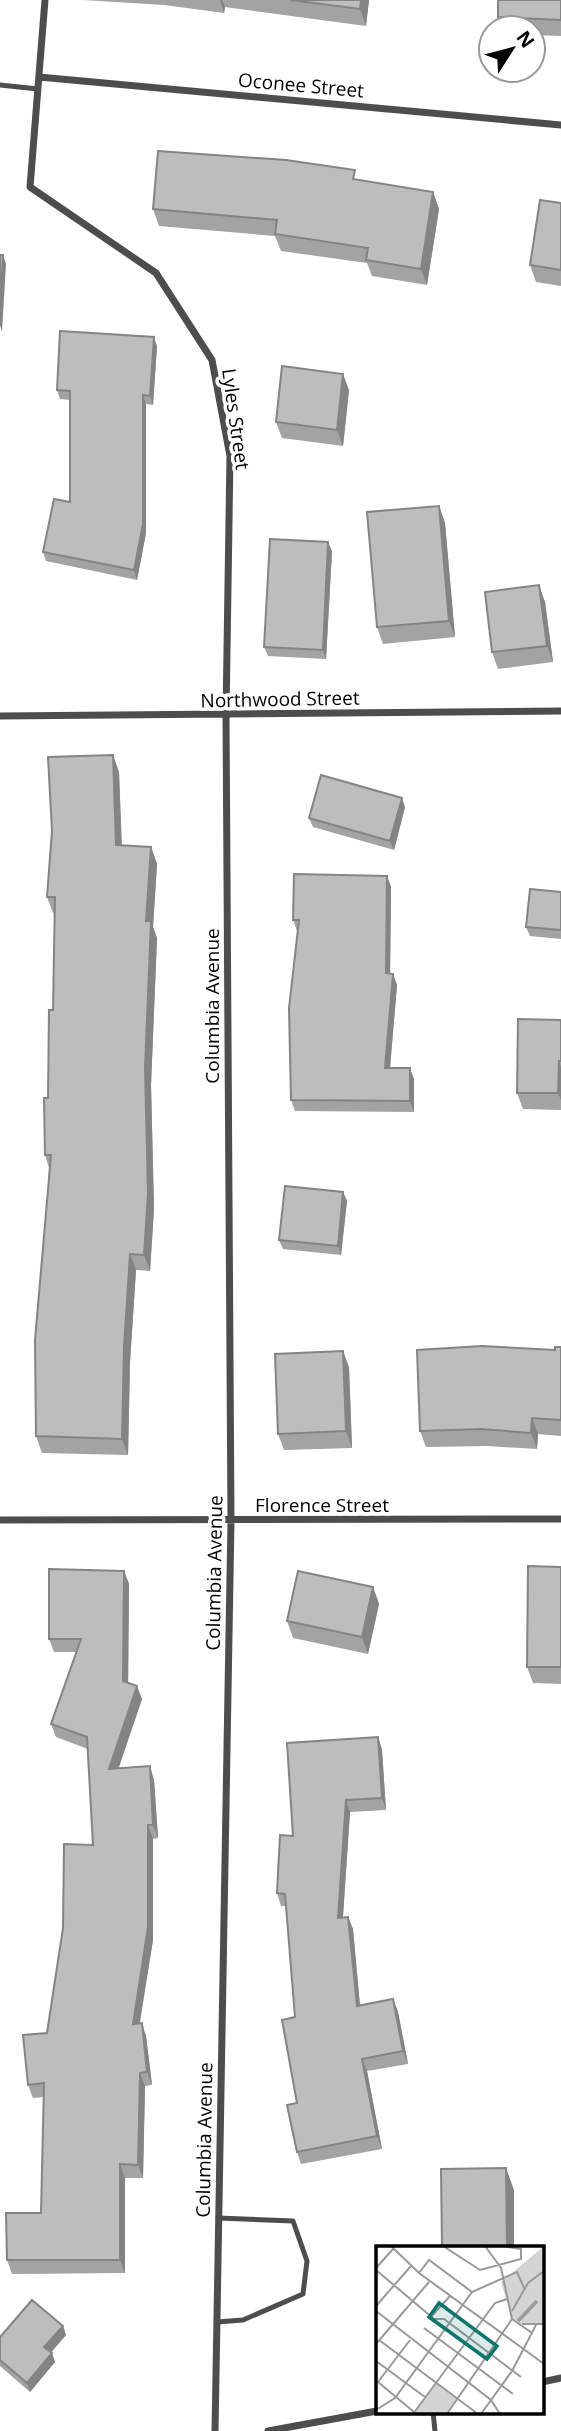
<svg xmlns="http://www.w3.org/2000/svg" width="561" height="2431" font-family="'Open Sans',sans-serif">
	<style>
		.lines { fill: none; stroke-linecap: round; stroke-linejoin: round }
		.service { stroke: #4d4d4d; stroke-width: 5 }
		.minor { stroke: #4d4d4d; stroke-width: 7 }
		.wall { fill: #a3a3a3 }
		.shaded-wall { fill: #848484 }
		.building { fill: #bdbdbd; stroke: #848484; stroke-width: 2 }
		.labels { text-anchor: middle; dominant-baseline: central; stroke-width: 7; stroke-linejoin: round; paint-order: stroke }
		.street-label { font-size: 19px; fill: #000; stroke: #fff }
		.inset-river { fill: none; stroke: #9b9b9b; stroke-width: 3.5 }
		.inset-road { fill: none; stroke: #999; stroke-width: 2 }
		.view { fill: #0f766e; fill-opacity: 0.15; stroke: #0f766e; stroke-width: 3.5 }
		.inset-edge { fill: none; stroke: #000; stroke-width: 3.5 }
	</style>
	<rect width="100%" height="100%" fill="#fff"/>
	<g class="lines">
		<!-- service -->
		<path class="service" d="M 0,85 L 38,89
			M 217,2322 L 243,2320 L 303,2294 L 307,2261 L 293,2221 L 218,2218
			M 433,2412 L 435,2431"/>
		<!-- minor -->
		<path class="minor" d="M 45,0 L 30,187 L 156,273 L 212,360 L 230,456 L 226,715 L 231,1521 L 215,2431
			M 39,77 L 561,125
			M 0,716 L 561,711
			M 0,1520 L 561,1519
			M 542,2382 L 561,2378
			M 268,2431 L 377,2411"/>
	</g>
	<!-- wall -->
	<path class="wall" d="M 83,0 L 369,0 L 366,26 L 225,7 L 224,13 L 164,5 Z
		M 561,0 L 561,36 L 533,35 L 533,28 L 502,28 L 498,17 Z
		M 358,180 L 433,192 L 439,209 L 427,285 L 372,276 L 367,263 L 281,251 L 275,236 L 159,226 L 153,209 Z
		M 561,203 L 561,286 L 536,282 L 530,265 Z
		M 157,346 L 153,405 L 146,404 L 146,533 L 137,580 L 46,561 L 43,552 L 70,502 L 70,400 L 60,399 L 57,390 Z
		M 349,390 L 343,446 L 282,438 L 276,422 Z
		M 439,506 L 445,523 L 455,637 L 383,644 L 377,627 Z
		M 332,551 L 326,659 L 268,656 L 264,647 Z
		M 545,602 L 553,662 L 498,669 L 492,652 Z
		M 119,772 L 122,845 L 151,847 L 157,864 L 153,927 L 157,938 L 151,1085 L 154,1209 L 150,1271 L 136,1270 L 130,1362 L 128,1455 L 42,1453 L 36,1436 L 49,1168 L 45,1155 L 53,1010 L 55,913 L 53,913 L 47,897 Z
		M 405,807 L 394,850 L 313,827 L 309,818 Z
		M 387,876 L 391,887 L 390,973 L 393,974 L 397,985 L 390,1068 L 414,1079 L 414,1112 L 295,1111 L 291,1100 L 297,931 L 293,920 Z
		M 561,892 L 561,939 L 530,936 L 526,927 Z
		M 561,1020 L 561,1110 L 523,1109 L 517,1093 Z
		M 343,1192 L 347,1201 L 341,1255 L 283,1249 L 279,1240 Z
		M 561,1347 L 561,1436 L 538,1434 L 537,1449 L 487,1446 L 426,1447 L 420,1431 Z
		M 349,1367 L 352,1448 L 284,1450 L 278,1434 Z
		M 561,1567 L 561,1684 L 533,1683 L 527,1667 Z
		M 124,1571 L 129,1584 L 128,1683 L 142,1699 L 118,1768 L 154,1780 L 158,1838 L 153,1839 L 153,1940 L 140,2023 L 146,2036 L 152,2085 L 145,2086 L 143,2178 L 125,2178 L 125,2273 L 12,2274 L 7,2260 L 41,2213 L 44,2097 L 33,2098 L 28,2085 L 47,2033 L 93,1845 L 88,1749 L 56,1737 L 51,1724 L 76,1652 L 54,1652 L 49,1639 Z
		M 373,1587 L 379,1604 L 368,1654 L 293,1638 L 287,1621 Z
		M 378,1737 L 382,1750 L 386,1810 L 350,1812 L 343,1917 L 348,1917 L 353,1929 L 360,2005 L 393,1999 L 398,2012 L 408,2064 L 367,2071 L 382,2149 L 301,2164 L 297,2152 L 295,2017 L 286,1906 L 281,1906 L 277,1893 L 293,1836 Z
		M 63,2326 L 66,2335 L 51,2352 L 55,2362 L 30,2392 L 0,2366 L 0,2337 Z"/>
	<!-- shaded-wall -->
	<path class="shaded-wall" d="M 220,0 L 222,0 L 225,7 L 224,13 Z
		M 361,0 L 369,0 L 366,26 L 360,9 Z
		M 433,192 L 439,209 L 427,285 L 421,269 Z
		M 3,255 L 6,264 L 2,332 L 0,325 L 0,308 Z
		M 154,337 L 157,346 L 153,405 L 150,396 Z
		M 343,374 L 349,390 L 343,446 L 337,430 Z
		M 143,395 L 146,404 L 146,533 L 137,580 L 134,570 Z
		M 439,506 L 445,523 L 455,637 L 449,621 Z
		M 328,542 L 332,551 L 326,659 L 323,650 Z
		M 539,585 L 545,602 L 553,662 L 547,646 Z
		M 113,755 L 119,772 L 122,861 L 116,845 Z
		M 402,798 L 405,807 L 394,850 L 390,841 Z
		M 151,847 L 157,864 L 153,927 L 157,938 L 151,1085 L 154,1209 L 150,1271 L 144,1255 L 146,921 Z
		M 387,876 L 391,887 L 390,984 L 386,973 Z
		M 393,974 L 397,985 L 389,1079 L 385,1068 Z
		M 559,1061 L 561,1067 L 561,1100 L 558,1093 Z
		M 410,1068 L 414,1079 L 414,1112 L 410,1101 Z
		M 343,1192 L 347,1201 L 341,1255 L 338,1246 Z
		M 130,1254 L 136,1270 L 130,1362 L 128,1455 L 122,1439 L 124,1346 Z
		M 343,1351 L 349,1367 L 352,1448 L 346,1431 Z
		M 532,1418 L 538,1434 L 537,1449 L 531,1433 Z
		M 124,1571 L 129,1584 L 128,1694 L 123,1681 Z
		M 373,1587 L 379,1604 L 368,1654 L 362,1637 Z
		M 137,1686 L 142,1699 L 114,1782 L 109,1769 Z
		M 378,1737 L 382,1750 L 386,1810 L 382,1798 Z
		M 150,1766 L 154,1780 L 158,1838 L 153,1825 Z
		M 346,1800 L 350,1812 L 342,1930 L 338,1918 Z
		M 148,1825 L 153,1839 L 153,1940 L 137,2037 L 133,2024 Z
		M 348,1917 L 353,1929 L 361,2018 L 357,2006 Z
		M 393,1999 L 398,2012 L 408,2064 L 403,2051 Z
		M 142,2023 L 146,2036 L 152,2085 L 147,2072 Z
		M 362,2059 L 367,2071 L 382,2149 L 377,2136 Z
		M 140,2073 L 145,2086 L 143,2178 L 138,2165 Z
		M 120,2164 L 125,2178 L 125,2273 L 120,2260 Z
		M 506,2168 L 514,2190 L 514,2247 L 507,2247 Z
		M 63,2326 L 66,2335 L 48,2356 L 44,2347 Z
		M 52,2353 L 55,2362 L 30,2392 L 27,2383 Z"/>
	<!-- building -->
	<path class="building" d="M 291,0 L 361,0 L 360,9 Z
		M 498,0 L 561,0 L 561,20 L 498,17 Z
		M 158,151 L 286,160 L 355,170 L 353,179 L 433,192 L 421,269 L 366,260 L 368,248 L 275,234 L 277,220 L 153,209 Z
		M 540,200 L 561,203 L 561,270 L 530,265 Z
		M 0,255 L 3,255 L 0,308 Z
		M 60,331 L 154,337 L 150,396 L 143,395 L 143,524 L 134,570 L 43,552 L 54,499 L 70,502 L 70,391 L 57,390 Z
		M 282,366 L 343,374 L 337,430 L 276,422 Z
		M 439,506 L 449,621 L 377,627 L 367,512 Z
		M 270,539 L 328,542 L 323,650 L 264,647 Z
		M 539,585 L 547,646 L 492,652 L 485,592 Z
		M 113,755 L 116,845 L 151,847 L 146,921 L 151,921 L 145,1068 L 148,1193 L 144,1255 L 130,1254 L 124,1346 L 122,1439 L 36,1436 L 35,1340 L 51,1155 L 45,1155 L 44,1098 L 48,1098 L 49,1010 L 53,1010 L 55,897 L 47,897 L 52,831 L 48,757 Z
		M 321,775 L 402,798 L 390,841 L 309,818 Z
		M 294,874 L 387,876 L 386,973 L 393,974 L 385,1068 L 410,1068 L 410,1101 L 291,1100 L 289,1008 L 299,920 L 293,920 Z
		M 530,889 L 561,892 L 561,930 L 526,927 Z
		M 518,1019 L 561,1020 L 561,1061 L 559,1061 L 558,1093 L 517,1093 Z
		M 285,1186 L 343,1192 L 338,1246 L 279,1240 Z
		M 482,1346 L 555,1350 L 555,1347 L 561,1347 L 561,1420 L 532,1418 L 531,1433 L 481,1429 L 420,1431 L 417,1350 Z
		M 343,1351 L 346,1431 L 278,1434 L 275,1354 Z
		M 528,1566 L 561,1567 L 561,1667 L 527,1667 Z
		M 49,1569 L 124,1571 L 123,1681 L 137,1686 L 109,1769 L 150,1766 L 153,1825 L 148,1825 L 148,1927 L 133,2024 L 142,2023 L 147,2072 L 140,2073 L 138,2165 L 120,2164 L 120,2260 L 7,2260 L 6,2213 L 41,2213 L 44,2083 L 28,2085 L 23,2035 L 47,2033 L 63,1928 L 64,1844 L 93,1845 L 87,1737 L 51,1724 L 81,1639 L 49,1639 Z
		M 298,1571 L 373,1587 L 362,1637 L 287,1621 Z
		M 378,1737 L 382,1798 L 346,1800 L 338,1918 L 348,1917 L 357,2006 L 393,1999 L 403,2051 L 362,2059 L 377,2136 L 297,2152 L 287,2105 L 297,2103 L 282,2020 L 295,2017 L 285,1894 L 277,1893 L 280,1835 L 293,1836 L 287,1743 Z
		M 506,2168 L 507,2247 L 442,2247 L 441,2169 Z
		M 32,2300 L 63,2326 L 44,2347 L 52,2353 L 27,2383 L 0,2360 L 0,2337 Z"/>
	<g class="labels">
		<!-- street labels -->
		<g class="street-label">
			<text transform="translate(301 85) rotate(5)">Oconee Street</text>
			<text transform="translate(236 419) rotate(82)">Lyles Street</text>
			<text transform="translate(280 699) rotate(-1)">Northwood Street</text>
			<text transform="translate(212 1006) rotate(-90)">Columbia Avenue</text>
			<text x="322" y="1505">Florence Street</text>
			<text transform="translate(214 1573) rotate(-89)">Columbia Avenue</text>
			<text transform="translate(204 2140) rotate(-89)">Columbia Avenue</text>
		</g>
	</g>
	<!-- overview -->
	<g transform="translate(376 2246)">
		<rect width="168" height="168" fill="#fff"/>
		<path d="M 168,0 L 168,78 L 143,78 L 136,73 L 125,36 ZM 60,137 L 82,153 L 71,168 L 37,168 Z" fill="#d4d4d4"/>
		<path class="inset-river" d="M 142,75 L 161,55"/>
		<path class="inset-road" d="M 15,0 L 43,27 L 168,118M 67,0 L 104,24 L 145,13 L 145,3 L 125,0M 109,0 L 125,22 L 136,73 L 156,87M 0,22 L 17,3M 0,24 L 58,73 L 68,73 L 145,131M 43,27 L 53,14 L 96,46M 0,60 L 35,20M 0,65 L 115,154 L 124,168M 136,65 L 152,37 L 168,25M 55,71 L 74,50M 146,78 L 168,78M 48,82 L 137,148M 3,94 L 102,168M 0,98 L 53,36M 0,115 L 49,151M 2,136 L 34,94M 2,136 L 38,166M 0,164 L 19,152 L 96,46 L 141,26 L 149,44M 37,168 L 119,57 L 131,53M 71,168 L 136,73M 105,168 L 136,125 L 160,79"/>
		<path class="view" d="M 63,57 L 121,100 L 111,113 L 53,71 Z"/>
		<rect width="168" height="168" class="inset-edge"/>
	</g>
	<!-- north arrow -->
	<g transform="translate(512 49) rotate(54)"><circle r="33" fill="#ffffff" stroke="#999999" stroke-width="2"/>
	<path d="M0-5L12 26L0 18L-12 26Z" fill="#000000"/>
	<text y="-10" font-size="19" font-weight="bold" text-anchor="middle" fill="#000000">N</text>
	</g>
</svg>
